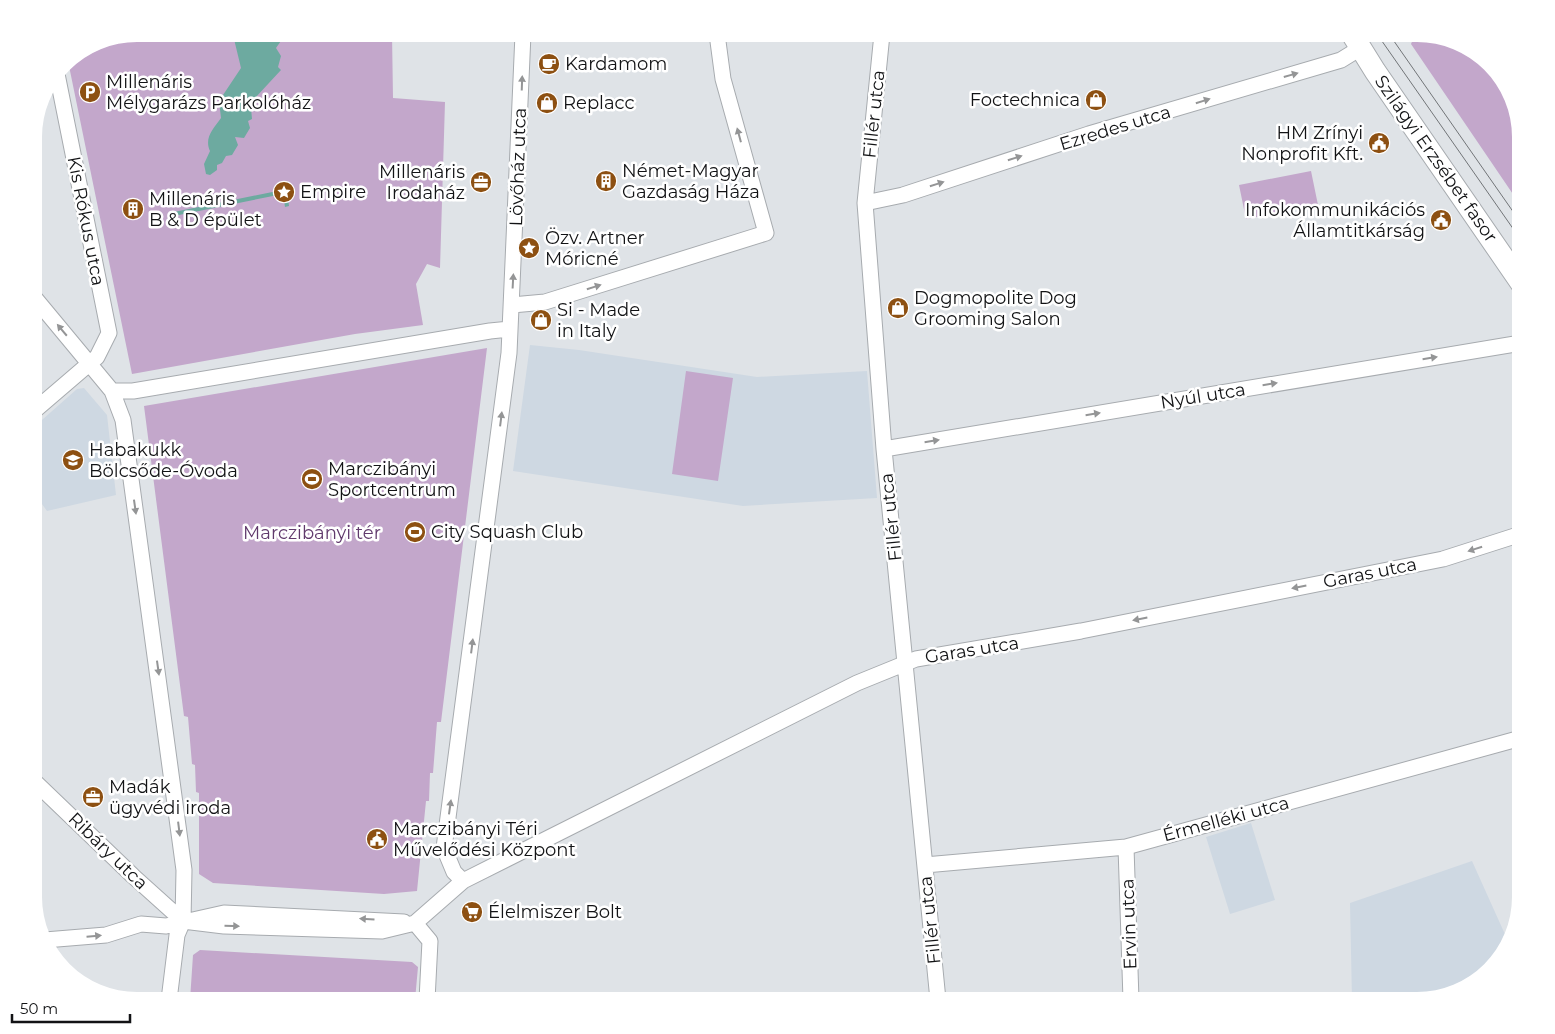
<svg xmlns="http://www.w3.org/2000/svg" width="1555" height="1034" font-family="Montserrat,sans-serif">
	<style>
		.built { fill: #ced8e2 }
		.green { fill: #c3a7cb }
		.water { fill: #6daaa0 }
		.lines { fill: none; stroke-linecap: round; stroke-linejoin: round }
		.street-casing { stroke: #a7abaf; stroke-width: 17 }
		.secondary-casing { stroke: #a7abaf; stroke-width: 23 }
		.street { stroke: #fff; stroke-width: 15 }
		.secondary { stroke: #fff; stroke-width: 21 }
		.tram { stroke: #727578; stroke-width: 1 }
		.oneway { fill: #949596 }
		.labels { text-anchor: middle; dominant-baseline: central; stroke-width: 5; stroke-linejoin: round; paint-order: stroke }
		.poi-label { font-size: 18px; fill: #121315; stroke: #fff; text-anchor: start }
		.street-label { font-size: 18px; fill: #121315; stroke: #fff }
		.park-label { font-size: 18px; fill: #60396c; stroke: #fff }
	</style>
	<rect width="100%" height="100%" fill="#dfe3e7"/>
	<!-- built -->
	<path class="built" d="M 530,345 L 579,350 L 757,377 L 867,371 L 877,498 L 743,506 L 513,471 Z
		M 84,388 L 107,415 L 116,495 L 47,511 L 34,493 L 34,427 L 77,389 Z
		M 1251,823 L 1275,900 L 1230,914 L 1206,837 Z
		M 1472,861 L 1508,941 L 1504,954 L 1464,989 L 1418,1000 L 1352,1000 L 1350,903 Z"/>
	<!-- green -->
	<path class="green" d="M 137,34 L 392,34 L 393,98 L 445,102 L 440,268 L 427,264 L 416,284 L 423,325 L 355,334 L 132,374 L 68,61 L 98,42 Z
		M 1418,34 L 1475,51 L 1510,91 L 1521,137 L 1521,206 L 1411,44 L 1414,37 Z
		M 1311,171 L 1318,205 L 1246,219 L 1239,185 Z
		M 487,348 L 441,722 L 437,722 L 433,773 L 430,773 L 429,801 L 426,801 L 417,891 L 384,894 L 213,883 L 199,874 L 199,793 L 196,792 L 195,765 L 192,764 L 188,717 L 184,716 L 144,406 Z
		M 686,371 L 733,378 L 718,481 L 672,474 Z
		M 200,950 L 412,962 L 418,967 L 415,1000 L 190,1000 L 193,955 Z"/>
	<!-- water -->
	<path class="water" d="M 237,34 L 282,34 L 283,38 L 276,48 L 281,56 L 278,67 L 281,70 L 256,97 L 256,103 L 251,108 L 252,119 L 248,121 L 250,128 L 244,138 L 235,137 L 238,145 L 232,155 L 226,156 L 222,163 L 217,165 L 217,170 L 210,175 L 206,174 L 204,164 L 210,151 C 204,138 213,129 221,118 L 219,101 L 241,68 L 234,39 L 238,38 Z
		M 287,189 L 289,206 L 285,207 L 283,194 L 169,217 L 169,213 Z"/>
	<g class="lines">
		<!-- street casing -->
		<g class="street-casing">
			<path id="street" d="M 882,34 L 865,203 L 884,449 L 938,1000
				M 865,203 L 903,195 L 1089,134 L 1341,60 L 1362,47
				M 34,297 L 112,391 L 123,420 L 184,870 L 183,921 L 177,935 L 169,1000
				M 512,305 L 545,302 L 766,233 L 723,79 L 717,34
				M 112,391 L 133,391 L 490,331 L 510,329
				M 34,411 L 97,357 L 109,333 L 57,74
				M 884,449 L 1521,343
				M 34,781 L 133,876 L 183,921
				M 1126,847 L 1131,1000
				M 925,865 L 1126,847 L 1521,738
				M 463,881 L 454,872 L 444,848 L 509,353 L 523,34
				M 183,921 L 224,926 L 382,931 L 415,923 L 463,881 L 857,683 L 916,659 L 1081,631 L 1443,559 L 1521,534
				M 415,923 L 430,941 L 427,1000
				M 45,940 L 106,935 L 141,924 L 166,926 L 224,913 L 404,922"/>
		</g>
		<!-- secondary casing -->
		<g class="secondary-casing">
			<path id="secondary" d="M 1352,34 L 1375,71 L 1521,283"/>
		</g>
		<!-- street -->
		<use href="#street" class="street"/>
		<!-- secondary -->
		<use href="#secondary" class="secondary"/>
		<!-- tram -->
		<path class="tram" d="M 1377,34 L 1521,240
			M 1389,34 L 1521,223"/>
	</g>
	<!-- one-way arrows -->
	<defs><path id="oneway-solid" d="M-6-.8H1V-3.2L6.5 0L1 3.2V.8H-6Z" transform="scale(1.25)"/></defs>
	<g class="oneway">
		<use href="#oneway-solid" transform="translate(1291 75) rotate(-16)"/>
		<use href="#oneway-solid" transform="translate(522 83) rotate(-88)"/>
		<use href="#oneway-solid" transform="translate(1203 101) rotate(-17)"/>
		<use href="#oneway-solid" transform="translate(739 135) rotate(-105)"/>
		<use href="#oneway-solid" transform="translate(1015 158) rotate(-18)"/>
		<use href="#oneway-solid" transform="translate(937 184) rotate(-18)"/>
		<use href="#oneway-solid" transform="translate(513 281) rotate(-87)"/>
		<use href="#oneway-solid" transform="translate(594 287) rotate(-17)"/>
		<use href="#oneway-solid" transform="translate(62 330) rotate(-130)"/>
		<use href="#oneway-solid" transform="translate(1430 358) rotate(-9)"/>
		<use href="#oneway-solid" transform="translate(1270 384) rotate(-9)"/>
		<use href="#oneway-solid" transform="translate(1093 414) rotate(-9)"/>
		<use href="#oneway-solid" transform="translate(501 419) rotate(-83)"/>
		<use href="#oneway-solid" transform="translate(932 441) rotate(-9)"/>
		<use href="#oneway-solid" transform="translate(135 507) rotate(82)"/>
		<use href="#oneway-solid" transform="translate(1475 549) rotate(162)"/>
		<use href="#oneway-solid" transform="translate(1299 587) rotate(169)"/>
		<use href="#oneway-solid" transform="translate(1140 619) rotate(169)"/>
		<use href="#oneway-solid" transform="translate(472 646) rotate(-83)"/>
		<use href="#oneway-solid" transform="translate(158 668) rotate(82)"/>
		<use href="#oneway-solid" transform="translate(450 807) rotate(-82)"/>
		<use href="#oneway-solid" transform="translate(179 829) rotate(83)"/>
		<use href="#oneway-solid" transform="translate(367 919) rotate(-177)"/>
		<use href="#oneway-solid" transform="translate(232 926) rotate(2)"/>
		<use href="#oneway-solid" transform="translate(94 936) rotate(-5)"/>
	</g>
	<!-- icons -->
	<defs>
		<g id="cafe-disc" transform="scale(1.125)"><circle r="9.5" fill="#8d5012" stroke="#fff"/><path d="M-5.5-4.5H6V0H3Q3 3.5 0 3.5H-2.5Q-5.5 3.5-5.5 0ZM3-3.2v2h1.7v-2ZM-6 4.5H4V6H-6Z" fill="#fff"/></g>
		<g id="parking-disc" transform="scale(1.125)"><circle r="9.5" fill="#8d5012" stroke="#fff"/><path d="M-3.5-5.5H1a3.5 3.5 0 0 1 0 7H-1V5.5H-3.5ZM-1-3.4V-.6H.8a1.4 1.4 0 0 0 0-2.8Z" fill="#fff"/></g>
		<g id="shop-disc" transform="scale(1.125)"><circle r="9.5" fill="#8d5012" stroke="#fff"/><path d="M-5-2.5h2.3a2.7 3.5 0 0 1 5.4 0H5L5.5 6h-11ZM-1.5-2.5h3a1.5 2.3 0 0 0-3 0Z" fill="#fff"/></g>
		<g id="civic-disc" transform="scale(1.125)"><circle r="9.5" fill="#8d5012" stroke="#fff"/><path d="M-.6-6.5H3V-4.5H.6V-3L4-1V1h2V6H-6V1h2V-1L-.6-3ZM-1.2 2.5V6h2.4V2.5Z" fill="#fff"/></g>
		<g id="building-disc" transform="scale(1.125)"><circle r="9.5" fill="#8d5012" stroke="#fff"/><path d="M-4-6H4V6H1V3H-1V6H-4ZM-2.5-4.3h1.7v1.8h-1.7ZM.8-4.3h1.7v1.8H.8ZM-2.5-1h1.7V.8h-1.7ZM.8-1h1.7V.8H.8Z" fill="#fff"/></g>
		<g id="office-disc" transform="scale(1.125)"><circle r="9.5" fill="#8d5012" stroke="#fff"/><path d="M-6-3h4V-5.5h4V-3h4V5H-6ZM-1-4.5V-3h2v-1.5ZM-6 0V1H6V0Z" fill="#fff"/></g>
		<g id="sight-disc" transform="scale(1.125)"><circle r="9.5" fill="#8d5012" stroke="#fff"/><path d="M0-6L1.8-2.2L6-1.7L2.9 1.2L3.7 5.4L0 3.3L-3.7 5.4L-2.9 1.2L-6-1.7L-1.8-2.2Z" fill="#fff"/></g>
		<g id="school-disc" transform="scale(1.125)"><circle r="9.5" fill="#8d5012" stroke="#fff"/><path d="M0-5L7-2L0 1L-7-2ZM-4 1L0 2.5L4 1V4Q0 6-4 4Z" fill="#fff"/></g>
		<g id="stadium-disc" transform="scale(1.125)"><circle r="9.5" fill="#8d5012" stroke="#fff"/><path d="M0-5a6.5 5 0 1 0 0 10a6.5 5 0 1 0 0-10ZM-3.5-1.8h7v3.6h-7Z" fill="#fff"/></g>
		<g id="supermarket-disc" transform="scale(1.125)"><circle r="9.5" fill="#8d5012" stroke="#fff"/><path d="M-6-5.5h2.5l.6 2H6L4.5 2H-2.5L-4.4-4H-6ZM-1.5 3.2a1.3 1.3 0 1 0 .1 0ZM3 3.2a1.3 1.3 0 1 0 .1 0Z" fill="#fff"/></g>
	</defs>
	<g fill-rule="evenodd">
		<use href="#cafe-disc" x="549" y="64"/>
		<use href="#parking-disc" x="90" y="92"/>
		<use href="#shop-disc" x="1096" y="100"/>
		<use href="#shop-disc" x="547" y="103"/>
		<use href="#civic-disc" x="1379" y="143"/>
		<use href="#building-disc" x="606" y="181"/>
		<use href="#office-disc" x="481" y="182"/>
		<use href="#sight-disc" x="284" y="192"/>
		<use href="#building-disc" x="133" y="209"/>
		<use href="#civic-disc" x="1441" y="220"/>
		<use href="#sight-disc" x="529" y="248"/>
		<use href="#shop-disc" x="898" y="308"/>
		<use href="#shop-disc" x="541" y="320"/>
		<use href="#school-disc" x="73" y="460"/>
		<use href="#stadium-disc" x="312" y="479"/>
		<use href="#stadium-disc" x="415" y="532"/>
		<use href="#office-disc" x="93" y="797"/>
		<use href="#civic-disc" x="377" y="839"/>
		<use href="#supermarket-disc" x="472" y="912"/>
	</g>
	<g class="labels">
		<!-- poi labels -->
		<g class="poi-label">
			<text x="565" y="64">Kardamom</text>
			<text x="106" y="82">Millenáris<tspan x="106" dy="21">Mélygarázs Parkolóház</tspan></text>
			<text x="1080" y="100" text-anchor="end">Foctechnica</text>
			<text x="563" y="103">Replacc</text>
			<text x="1363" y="133" text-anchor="end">HM Zrínyi<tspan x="1363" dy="21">Nonprofit Kft.</tspan></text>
			<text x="622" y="171">Német-Magyar<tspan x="622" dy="21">Gazdaság Háza</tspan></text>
			<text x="465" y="172" text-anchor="end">Millenáris<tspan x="465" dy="21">Irodaház</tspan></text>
			<text x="300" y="192">Empire</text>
			<text x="149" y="199">Millenáris<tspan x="149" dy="21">B &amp; D épület</tspan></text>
			<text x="1425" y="210" text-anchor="end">Infokommunikációs<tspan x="1425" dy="21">Államtitkárság</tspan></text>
			<text x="545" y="238">Özv. Artner<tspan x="545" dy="21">Móricné</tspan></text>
			<text x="914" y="298">Dogmopolite Dog<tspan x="914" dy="21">Grooming Salon</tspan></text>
			<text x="557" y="310">Si - Made<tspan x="557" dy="21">in Italy</tspan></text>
			<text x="89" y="450">Habakukk<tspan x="89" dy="21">Bölcsőde-Óvoda</tspan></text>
			<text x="328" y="469">Marczibányi<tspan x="328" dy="21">Sportcentrum</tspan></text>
			<text x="431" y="532">City Squash Club</text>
			<text x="109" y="787">Madák<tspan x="109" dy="21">ügyvédi iroda</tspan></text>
			<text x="393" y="829">Marczibányi Téri<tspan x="393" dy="21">Művelődési Központ</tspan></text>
			<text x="488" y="912">Élelmiszer Bolt</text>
		</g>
		<!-- street labels -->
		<g class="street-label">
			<text transform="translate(874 114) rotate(-84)">Fillér utca</text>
			<text transform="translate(1115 128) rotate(-17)">Ezredes utca</text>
			<text transform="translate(1436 159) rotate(55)">Szilágyi Erzsébet fasor</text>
			<text transform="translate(518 167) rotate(-88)">Lövőház utca</text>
			<text transform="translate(86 221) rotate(79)">Kis Rókus utca</text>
			<text transform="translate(1203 396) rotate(-9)">Nyúl utca</text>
			<text transform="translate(891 517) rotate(-96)">Fillér utca</text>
			<text transform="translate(1370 573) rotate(-11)">Garas utca</text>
			<text transform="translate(972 650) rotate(-9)">Garas utca</text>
			<text transform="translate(1226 819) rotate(-15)">Érmelléki utca</text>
			<text transform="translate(108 851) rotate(44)">Ribáry utca</text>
			<text transform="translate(930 920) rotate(-96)">Fillér utca</text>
			<text transform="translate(1129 924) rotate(-92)">Ervin utca</text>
		</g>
		<!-- park labels -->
		<g class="park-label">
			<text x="312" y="533">Marczibányi tér</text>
		</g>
	</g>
	<!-- crop -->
	<path d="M0 0H1555V1034H0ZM137 42H1417A95 95 0 0 1 1512 137V897A95 95 0 0 1 1417 992H137A95 95 0 0 1 42 897V137A95 95 0 0 1 137 42Z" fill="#fff" fill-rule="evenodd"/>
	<!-- scale -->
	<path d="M12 1014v8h118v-8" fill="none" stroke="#121315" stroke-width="2.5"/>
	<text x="20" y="1014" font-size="15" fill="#121315" stroke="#ffffff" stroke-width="4" paint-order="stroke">50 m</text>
</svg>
